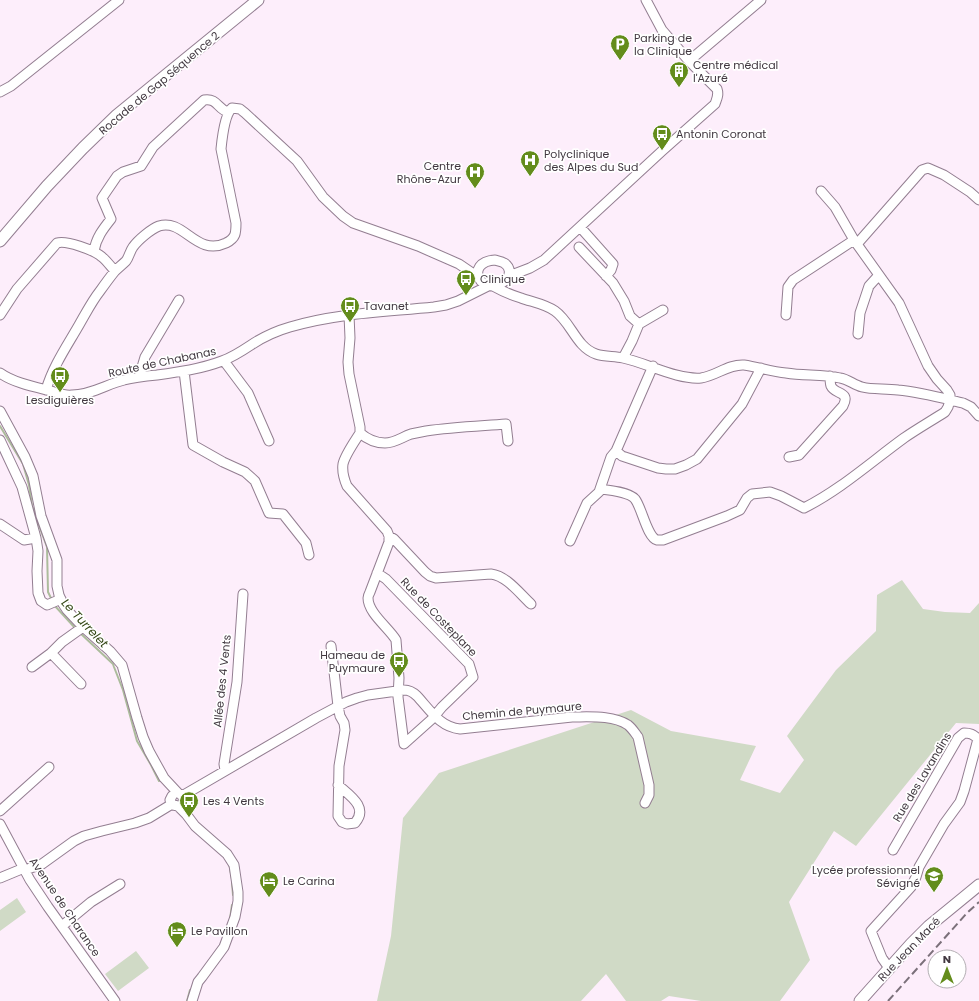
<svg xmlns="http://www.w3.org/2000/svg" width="979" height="1001" font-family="Poppins,sans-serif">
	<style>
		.green { fill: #d0dac6 }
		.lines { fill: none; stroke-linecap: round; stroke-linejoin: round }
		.stream { stroke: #acbc9c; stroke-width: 2 }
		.minor-casing { stroke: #937e91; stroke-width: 11 }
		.major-casing { stroke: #937e91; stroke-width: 13 }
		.minor { stroke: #fff; stroke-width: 9 }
		.major { stroke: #fff; stroke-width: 11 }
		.rail { stroke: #7b707a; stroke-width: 2; stroke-dasharray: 8 4; stroke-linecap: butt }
		.labels { text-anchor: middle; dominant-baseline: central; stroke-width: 3.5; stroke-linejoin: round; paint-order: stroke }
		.poi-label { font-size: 11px; fill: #413840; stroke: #fff; text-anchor: start }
		.street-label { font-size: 11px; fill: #413840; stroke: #fff }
		.water-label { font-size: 12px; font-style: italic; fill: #324614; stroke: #fff }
	</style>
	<rect width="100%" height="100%" fill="#fdeefb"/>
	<!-- green -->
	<path class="green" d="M 902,580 L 923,609 L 945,612 L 970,613 L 979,603 L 979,724 L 956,723 L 856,846 L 834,831 L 789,902 L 810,960 L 780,1001 L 701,1001 L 669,996 L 661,1001 L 626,1001 L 606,974 L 581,1001 L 377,1001 L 391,936 L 403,818 L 439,773 L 631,710 L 671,731 L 756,746 L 740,780 L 780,793 L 804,760 L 787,736 L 836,670 L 876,631 L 877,595 Z
		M 17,898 L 26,912 L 0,931 L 0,910 Z
		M 136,951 L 149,968 L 118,991 L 105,974 Z"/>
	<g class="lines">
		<!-- stream -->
		<path class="stream" d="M 0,426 L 23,464 L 29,485 L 32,506 L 37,520 L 47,547 L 48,592 L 52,600
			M 55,606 L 76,629
			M 79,632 L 113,664 L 114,667 L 123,690 L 137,741 L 151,765 L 159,781
			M 229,863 L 232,879
			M 232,883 L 233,895
			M 230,919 L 232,905
			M 187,1001 L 190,990"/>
		<!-- minor casing -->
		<g class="minor-casing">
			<path id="minor" d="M 689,61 L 761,0
				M 0,92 L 11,86 L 119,0
				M 580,227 L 613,264 L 611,270 L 606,276
				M 857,244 L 922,170 L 928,168 L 944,175 L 970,192 L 979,200
				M 579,247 L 613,283 L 624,301 L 630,316 L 639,324
				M 94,251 C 96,238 103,229 111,219 L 102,198 L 106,192 L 117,176 L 123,172 L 141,166 L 153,147 L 204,100 C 218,98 217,109 228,112
				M 495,260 C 498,261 501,261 504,263 C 511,267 511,276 505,281 C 481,299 463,262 495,260 Z
				M 509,276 L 530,268 L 544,260 L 662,151 L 715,104 C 717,98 719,95 717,89 L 689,61 L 662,30 L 646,0
				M 493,286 C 502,291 511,295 521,298 C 532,302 545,304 555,311 C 571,322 576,347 596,354 C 605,357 614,356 623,358 C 647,363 677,380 701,378 C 716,376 728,364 744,365 C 758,367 772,372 786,373 C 804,376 822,374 840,378 C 848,379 854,385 862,387 C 873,390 886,388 898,390 C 920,392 942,398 963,403 L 971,407 L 979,416
				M 0,315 L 17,289 L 57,243 C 66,240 94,250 102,257 C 107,261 111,267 115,271
				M 349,315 L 350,338 L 348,362 L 349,374 L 360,427 L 360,433 C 355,441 345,455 343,464 C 342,471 344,479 347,486 L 387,531 L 389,536 L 394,539 L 425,572 L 430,576 L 436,578 L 491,574 C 507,576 520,594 531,604
				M 786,315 L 788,287 L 793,280 L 854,240
				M 858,334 L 860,313 L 869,286 L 879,275
				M 623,358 L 632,341 L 639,324 L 663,310
				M 224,361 L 248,393 L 269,441
				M 184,371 L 193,445 L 223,462 L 245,472 L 255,481 L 269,513 L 283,514 L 306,543 L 309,555
				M 0,373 C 14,383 35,387 51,391 C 58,393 65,396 72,395 C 91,395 107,384 124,380 C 135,377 146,376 157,375 C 179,372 201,369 222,361 C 233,357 242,351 251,345 C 263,337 276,331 290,327 C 337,313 386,312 434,307 L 446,305 L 458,301 L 488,286
				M 139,377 L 145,357 L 179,300
				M 46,390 C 53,366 67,346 79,325 C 86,313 92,301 100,291 C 105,284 110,277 115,271 C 118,268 123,264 126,261 C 129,257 130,251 133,247 C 138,240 151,229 159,226 C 184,218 196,257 226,243 C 236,238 236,233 236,223 L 221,149 C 222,139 225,114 232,108 L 240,109 L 245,113 L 297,161 L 323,197 L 343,216 L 353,223 L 418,246 L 459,264 L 478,277
				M 0,411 L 25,457 L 33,476 L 41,516 L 57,560 L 57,586 L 59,595 L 63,604 L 67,610 L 83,627 L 110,651 L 122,665 L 137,718 L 143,737 L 149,751 L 164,778 L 178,793 C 185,796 183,798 183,804 C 184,807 185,811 186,814
				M 360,433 C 367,439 376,443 385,443 C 395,443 402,437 411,434 C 416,433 421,432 426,431 C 452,427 480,426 506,424 L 508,441
				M 0,440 L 22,487 L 36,538 L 38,551 L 37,571 L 38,593 L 41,601 L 47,605 L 61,599
				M 616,451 L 622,456 L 658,468 L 666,469 L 675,469 L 686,465 L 697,459 L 742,404 L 761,368
				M 789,457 L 799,455 L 843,406 C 851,391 835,395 831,386 C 830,383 830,379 830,376
				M 600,489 C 609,490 629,492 635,499 C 642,508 647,537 657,540 C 659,540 661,540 663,540 L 727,516 L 740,510 L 747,498 L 752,494 L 770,492 L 781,496 L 804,508 C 840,490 871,462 904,438 C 917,429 931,421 945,412 L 948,407 L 950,400 L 950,395 L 947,390 L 937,379 L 928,366 L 899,303 L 854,240 L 835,207 L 821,191
				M 0,524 L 24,540 L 36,538
				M 570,541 L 587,503 L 599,492 L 600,489 L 611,457 L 616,451 L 653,366
				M 377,573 L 386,579 L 469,664 L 473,677 L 442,707 L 432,719 L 404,744 L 398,697 L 399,678 L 396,640 C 389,628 368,613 368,598 C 368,596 369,594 370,592 L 389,542 L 389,536
				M 331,646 L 338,706 L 340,716 L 344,723 L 345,730 L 339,766 L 338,816 L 342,822 L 347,824 L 355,823 C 369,807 349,795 338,785
				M 32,667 L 51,653
				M 81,684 L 51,653 L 62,642 L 83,627
				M 225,770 L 224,764 L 237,682 L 243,594
				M 172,796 L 170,800 L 172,804 L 173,805 L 178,806 L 186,814 L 195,826 L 227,854 L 234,865 L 238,892 L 238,901 L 235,917 L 224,947 L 202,977 L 198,982 L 192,1001
				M 182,796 L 316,718 L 346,702 L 357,698 L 368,695 L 404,690 C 409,690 413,692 417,696 C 430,710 440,727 460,729 L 572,717 C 590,717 613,715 628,725 C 632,728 635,733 638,737 L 649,785 L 649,795 L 645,803
				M 0,811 L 49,767
				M 0,824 L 30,880 L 48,907 L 115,1001
				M 25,870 L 42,864 L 74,841 L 84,836 L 102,831 L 135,823 L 149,818 L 172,804
				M 0,878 L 24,868
				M 62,926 L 91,902 L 120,884
				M 889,968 L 882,958 L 871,931 L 911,887 L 916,877 L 919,867 L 944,824 L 960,802 L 964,791 L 978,739 C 973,734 970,733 964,733 L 958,738 L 893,850"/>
		</g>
		<!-- major casing -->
		<g class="major-casing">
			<path id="major" d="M 0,241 L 47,186 L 83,148 L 117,115 L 258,0
				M 860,1001 L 911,944 L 929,926 L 979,885"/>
		</g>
		<!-- minor -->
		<use href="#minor" class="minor"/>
		<!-- major -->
		<use href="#major" class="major"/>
		<!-- rail -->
		<path class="rail" d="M 888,1001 L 967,913 L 979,902"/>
	</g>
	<!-- icons -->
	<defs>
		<g id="parking-pin" transform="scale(1)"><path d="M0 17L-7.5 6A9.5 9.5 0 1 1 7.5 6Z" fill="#638c1b" stroke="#fff"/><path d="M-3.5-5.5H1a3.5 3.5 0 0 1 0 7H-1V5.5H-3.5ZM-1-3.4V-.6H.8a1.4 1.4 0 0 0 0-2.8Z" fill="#fff"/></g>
		<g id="building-pin" transform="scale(1)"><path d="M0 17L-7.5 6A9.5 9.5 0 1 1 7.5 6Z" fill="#638c1b" stroke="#fff"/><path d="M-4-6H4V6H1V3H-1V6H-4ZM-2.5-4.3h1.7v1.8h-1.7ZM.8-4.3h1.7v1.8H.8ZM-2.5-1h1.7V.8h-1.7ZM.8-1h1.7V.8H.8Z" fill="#fff"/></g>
		<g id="bus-pin" transform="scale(1)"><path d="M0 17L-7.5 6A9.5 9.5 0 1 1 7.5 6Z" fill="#638c1b" stroke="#fff"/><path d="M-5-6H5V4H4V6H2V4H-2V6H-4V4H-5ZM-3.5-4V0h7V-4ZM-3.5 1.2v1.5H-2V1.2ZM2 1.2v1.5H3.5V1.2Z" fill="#fff"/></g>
		<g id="hospital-pin" transform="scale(1)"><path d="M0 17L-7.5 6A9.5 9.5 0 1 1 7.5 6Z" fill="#638c1b" stroke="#fff"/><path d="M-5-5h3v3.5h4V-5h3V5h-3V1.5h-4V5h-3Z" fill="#fff"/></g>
		<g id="school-pin" transform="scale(1)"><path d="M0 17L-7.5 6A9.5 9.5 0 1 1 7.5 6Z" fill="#638c1b" stroke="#fff"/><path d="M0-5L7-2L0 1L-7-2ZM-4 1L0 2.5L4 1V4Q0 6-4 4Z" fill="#fff"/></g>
		<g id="hotel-pin" transform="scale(1)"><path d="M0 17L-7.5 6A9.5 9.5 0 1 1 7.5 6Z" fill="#638c1b" stroke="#fff"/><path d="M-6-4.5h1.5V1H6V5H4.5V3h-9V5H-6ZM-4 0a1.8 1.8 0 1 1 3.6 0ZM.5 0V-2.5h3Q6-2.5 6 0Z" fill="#fff"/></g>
	</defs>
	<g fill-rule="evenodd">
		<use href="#parking-pin" x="620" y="44"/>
		<use href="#building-pin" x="679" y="71"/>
		<use href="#bus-pin" x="662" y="134"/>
		<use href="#hospital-pin" x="530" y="160"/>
		<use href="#hospital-pin" x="475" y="172"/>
		<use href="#bus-pin" x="466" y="279"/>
		<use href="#bus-pin" x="350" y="306"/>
		<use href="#bus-pin" x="60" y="376"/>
		<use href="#bus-pin" x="399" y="661"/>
		<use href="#bus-pin" x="189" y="801"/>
		<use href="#school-pin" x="934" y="876"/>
		<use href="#hotel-pin" x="269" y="881"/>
		<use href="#hotel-pin" x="177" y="931"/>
	</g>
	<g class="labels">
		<!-- poi labels -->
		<g class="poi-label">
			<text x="634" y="38">Parking de<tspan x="634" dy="13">la Clinique</tspan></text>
			<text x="693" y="65">Centre médical<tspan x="693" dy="13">l'Azuré</tspan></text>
			<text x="676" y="134">Antonin Coronat</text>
			<text x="544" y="154">Polyclinique<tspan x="544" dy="13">des Alpes du Sud</tspan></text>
			<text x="461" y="166" text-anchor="end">Centre<tspan x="461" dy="13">Rhône-Azur</tspan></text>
			<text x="480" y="279">Clinique</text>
			<text x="364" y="306">Tavanet</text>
			<text x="60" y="400" text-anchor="middle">Lesdiguières</text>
			<text x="385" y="655" text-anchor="end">Hameau de<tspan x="385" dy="13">Puymaure</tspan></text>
			<text x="203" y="801">Les 4 Vents</text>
			<text x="920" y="870" text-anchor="end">Lycée professionnel<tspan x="920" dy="13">Sévigné</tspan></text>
			<text x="283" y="881">Le Carina</text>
			<text x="191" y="931">Le Pavillon</text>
		</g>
		<!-- street labels -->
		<g class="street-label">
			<text transform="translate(159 83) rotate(-40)">Rocade de Gap Séquence 2</text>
			<text transform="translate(162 362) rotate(-12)">Route de Chabanas</text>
			<text transform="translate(439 617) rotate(46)">Rue de Costeplane</text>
			<text transform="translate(222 681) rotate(-84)">Allée des 4 Vents</text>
			<text transform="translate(522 711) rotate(-5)">Chemin de Puymaure</text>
			<text transform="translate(922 777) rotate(-59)">Rue des Lavandins</text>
			<text transform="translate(65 907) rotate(56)">Avenue de Charance</text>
			<text transform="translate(909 949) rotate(-46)">Rue Jean Macé</text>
		</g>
		<!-- water labels -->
		<g class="water-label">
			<text transform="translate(85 623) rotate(47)">Le Turrelet</text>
		</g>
	</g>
	<!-- north arrow -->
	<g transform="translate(947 969)"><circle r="19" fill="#ffffff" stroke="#b3afb3"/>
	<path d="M0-3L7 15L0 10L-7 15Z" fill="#638c1b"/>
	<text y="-6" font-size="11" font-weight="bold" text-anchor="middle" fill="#413840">N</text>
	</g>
</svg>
